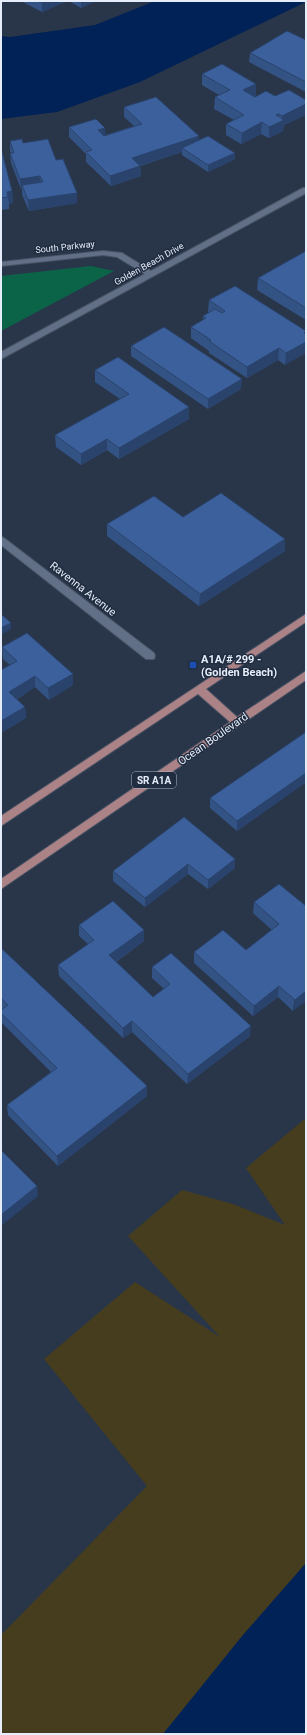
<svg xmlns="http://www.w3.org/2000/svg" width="307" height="1735" font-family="Roboto,sans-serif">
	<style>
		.green { fill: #0b6448 }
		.sand { fill: #453d1d }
		.water { fill: #002257 }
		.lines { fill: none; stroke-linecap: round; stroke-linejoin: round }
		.minor-casing { stroke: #495365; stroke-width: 2 }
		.primary-casing { stroke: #495365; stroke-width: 2 }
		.minor { fill: #617087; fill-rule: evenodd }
		.primary { fill: #ab8286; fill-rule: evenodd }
		.wall { fill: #345385 }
		.shaded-wall { fill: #2a436c }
		.building { fill: #3c609b; stroke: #2a436c }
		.transit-dot { fill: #1a4fb4; stroke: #202c3f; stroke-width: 1.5 }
		.labels { text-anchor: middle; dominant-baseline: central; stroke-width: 3; stroke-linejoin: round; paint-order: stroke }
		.far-street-label { font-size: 9px; fill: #e5edfa; stroke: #202c3f }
		.shield { fill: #202c3f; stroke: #aab3c2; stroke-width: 1 }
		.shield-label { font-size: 10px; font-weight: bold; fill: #e5edfa }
		.street-label { font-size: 11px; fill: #e5edfa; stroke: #202c3f }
		.poi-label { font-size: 11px; font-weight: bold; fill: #e5edfa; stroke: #202c3f; text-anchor: start }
	</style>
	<rect width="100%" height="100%" fill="#29364a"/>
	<!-- green -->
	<path class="green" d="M 91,266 L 114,271 L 1,331 L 1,276 Z"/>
	<!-- sand -->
	<path class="sand" d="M 306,1118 L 306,1563 L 243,1635 L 163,1734 L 1,1734 L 1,1635 L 147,1486 L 44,1359 L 135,1282 L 220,1337 L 128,1236 L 182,1190 L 233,1204 L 285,1225 L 246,1168 Z"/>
	<!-- water -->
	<path class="water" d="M 155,1 L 306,2 L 140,82 L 57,112 L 1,119 L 1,36 L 10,37 L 95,25 Z
		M 306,1563 L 306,1734 L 163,1734 L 243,1635 Z"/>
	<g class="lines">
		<!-- minor casing -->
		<g class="minor-casing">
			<path id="minor" d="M 303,188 L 306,188 L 306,193 L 1,359 L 1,352 L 145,274 L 117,257 L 103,255 L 1,266 L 1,262 L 103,251 L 122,253 L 151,271 Z
				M 1,537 L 4,538 L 154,653 L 155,656 L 154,659 L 146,659 L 1,545 Z"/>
		</g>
		<!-- primary casing -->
		<g class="primary-casing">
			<path id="primary" d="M 306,614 L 306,622 L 206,689 L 237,717 L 306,671 L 306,680 L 1,889 L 1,879 L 230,722 L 198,694 L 1,826 L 1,816 Z"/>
		</g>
		<!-- minor -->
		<use href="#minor" class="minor"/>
		<!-- primary -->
		<use href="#primary" class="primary"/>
	</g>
	<!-- wall -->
	<path class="wall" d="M 21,1 L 67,1 L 42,12 Z
		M 69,1 L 96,1 L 81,8 Z
		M 306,40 L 306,92 L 249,62 L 250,53 Z
		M 202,74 L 256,95 L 254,96 L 255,97 L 275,96 L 289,90 L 283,131 L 269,138 L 261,134 L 241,144 L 226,135 L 226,124 L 234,120 L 214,109 L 215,97 L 219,95 L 202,85 Z
		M 124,107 L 199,136 L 199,140 L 235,153 L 235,159 L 208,172 L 182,155 L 182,152 L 140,166 L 141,176 L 111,186 L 86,162 L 86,154 L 69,137 L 69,127 L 105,135 L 134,126 L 124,117 Z
		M 10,141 L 23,143 L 56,160 L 77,193 L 77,203 L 29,211 L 22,195 L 22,189 L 21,189 L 11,163 L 10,153 L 11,153 L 10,151 Z
		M 1,148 L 12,191 L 13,203 L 9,204 L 9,209 L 1,210 Z
		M 306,251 L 306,320 L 257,290 L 258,278 Z
		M 209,300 L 306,331 L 285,365 L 278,360 L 247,378 L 209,353 L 209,351 L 191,338 L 191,327 L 203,320 L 203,316 L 209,312 L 208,312 Z
		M 131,346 L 241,389 L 208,409 L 131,356 Z
		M 95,370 L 189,419 L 119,459 L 107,450 L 81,465 L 56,447 L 55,435 L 120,399 L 95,382 Z
		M 183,517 L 285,551 L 199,606 L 107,536 L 107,524 Z
		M 2,647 L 73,685 L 49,700 L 35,687 L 17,699 L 25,707 L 26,718 L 1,733 L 1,670 L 10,665 L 3,659 Z
		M 306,732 L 306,782 L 237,831 L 210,808 L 210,798 Z
		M 235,859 L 235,868 L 208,889 L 188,874 L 145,907 L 113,881 L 113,871 Z
		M 254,902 L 306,906 L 293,1011 L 278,997 L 253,1016 L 194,963 L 194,952 L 246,950 L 272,930 L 253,913 Z
		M 79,925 L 144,941 L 116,962 L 153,997 L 164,989 L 152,978 L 152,967 L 250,1036 L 187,1084 L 132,1032 L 123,1038 L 59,976 L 58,965 L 88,944 L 79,936 Z
		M 1,948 L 147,1086 L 147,1096 L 58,1166 L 8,1115 L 7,1105 L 51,1072 L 1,1022 L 1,1010 L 2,1009 L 1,1007 Z"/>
	<!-- shaded-wall -->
	<path class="shaded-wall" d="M 45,1 L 67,1 L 42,12 L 42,3 Z
		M 81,1 L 96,1 L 81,8 Z
		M 256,84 L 256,95 L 243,101 L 243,90 Z
		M 306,104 L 306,115 L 283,126 L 283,131 L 269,138 L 269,127 L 276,115 L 279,114 L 278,122 L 282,120 L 282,116 Z
		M 262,122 L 261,134 L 241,144 L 242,133 Z
		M 105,128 L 106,138 L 98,130 Z
		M 199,136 L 199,146 L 182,148 L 182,152 L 132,168 L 132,158 Z
		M 235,153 L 235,159 L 208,172 L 208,165 Z
		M 140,166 L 141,176 L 111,186 L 110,176 Z
		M 40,176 L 41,186 L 22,185 L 22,189 L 21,189 L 20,179 Z
		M 12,191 L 13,203 L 9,204 L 8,197 L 7,192 Z
		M 77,193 L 77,203 L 29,211 L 28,200 Z
		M 306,332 L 306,353 L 285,365 L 286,353 L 304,333 Z
		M 279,348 L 278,360 L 247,378 L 247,367 Z
		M 242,379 L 241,389 L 208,409 L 208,399 Z
		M 189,407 L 189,419 L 119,459 L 119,448 Z
		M 107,439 L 107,450 L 81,465 L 81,454 Z
		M 285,539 L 285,551 L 199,606 L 200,594 Z
		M 11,623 L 11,629 L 1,635 L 1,628 Z
		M 73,674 L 73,685 L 49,700 L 48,688 Z
		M 35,676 L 35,687 L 10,703 L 9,692 Z
		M 25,707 L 26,718 L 1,733 L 1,721 Z
		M 306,773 L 306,782 L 237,831 L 237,821 Z
		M 235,859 L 235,868 L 208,889 L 208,880 Z
		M 188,864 L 188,874 L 145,907 L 145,898 Z
		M 144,930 L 144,941 L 109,966 L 109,955 Z
		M 279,986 L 278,997 L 253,1016 L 254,1006 Z
		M 306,991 L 306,1001 L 293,1011 L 295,1000 Z
		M 132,1021 L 132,1032 L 123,1038 L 123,1028 Z
		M 251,1026 L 250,1036 L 187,1084 L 188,1074 Z
		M 147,1086 L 147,1096 L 58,1166 L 57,1156 Z
		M 37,1186 L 38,1196 L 1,1226 L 1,1215 Z"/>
	<!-- building -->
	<path class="building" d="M 39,1 L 45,1 L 42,3 Z
		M 287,31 L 306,40 L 306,82 L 250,53 Z
		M 222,64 L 256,84 L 243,90 L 255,97 L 266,91 L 275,96 L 289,90 L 306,100 L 306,104 L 282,116 L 279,114 L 276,115 L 284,120 L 269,127 L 262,122 L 242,133 L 226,124 L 244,115 L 215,97 L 230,90 L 202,74 Z
		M 156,97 L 199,136 L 132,158 L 140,166 L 110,176 L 86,152 L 92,150 L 69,127 L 96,119 L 105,128 L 98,130 L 104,136 L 142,124 L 124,107 Z
		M 208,136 L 235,153 L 208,165 L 182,148 Z
		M 22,139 L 23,143 L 48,139 L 56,160 L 63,159 L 77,193 L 28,200 L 22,185 L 43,182 L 40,176 L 20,179 L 10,153 L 14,153 L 10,141 Z
		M 1,148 L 12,191 L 7,192 L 8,197 L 1,198 Z
		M 306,251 L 306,308 L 258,278 Z
		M 235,286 L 306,331 L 304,333 L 306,334 L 306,342 L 286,353 L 279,348 L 247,367 L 209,341 L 211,340 L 191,327 L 206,318 L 203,316 L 215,309 L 222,313 L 225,311 L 209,300 Z
		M 164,327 L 242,379 L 208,399 L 131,346 Z
		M 118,357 L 189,407 L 119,448 L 107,439 L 81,454 L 55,435 L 129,394 L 95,370 Z
		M 221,493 L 285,539 L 200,594 L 107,524 L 154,496 L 183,517 Z
		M 1,614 L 11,623 L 1,628 Z
		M 27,633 L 73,674 L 48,688 L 35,676 L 9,692 L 25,707 L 1,721 L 1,670 L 17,661 L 2,647 Z
		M 306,732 L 306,773 L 237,821 L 210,798 Z
		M 184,817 L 235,859 L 208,880 L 188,864 L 145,898 L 113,871 Z
		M 279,884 L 306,906 L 306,991 L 295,1000 L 279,986 L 254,1006 L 194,952 L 223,930 L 246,950 L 279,924 L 254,902 Z
		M 113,901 L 144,930 L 109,955 L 153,997 L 170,984 L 152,967 L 171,953 L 251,1026 L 188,1074 L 132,1021 L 123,1028 L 58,965 L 94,940 L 79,925 Z
		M 1,948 L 147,1086 L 57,1156 L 7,1105 L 57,1068 L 1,1013 L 1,1010 L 8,1005 L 1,998 Z
		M 1,1150 L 37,1186 L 1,1215 Z"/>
	<!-- markers -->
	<rect class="transit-dot" x="189" y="661" width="8" height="8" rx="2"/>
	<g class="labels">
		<!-- far-street labels -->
		<g class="far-street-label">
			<text transform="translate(65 247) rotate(-6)">South Parkway</text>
			<text transform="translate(149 264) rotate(-29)">Golden Beach Drive</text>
		</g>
		<!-- shield labels -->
		<rect class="shield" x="132" y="772" width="44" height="16" rx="3"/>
		<g class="shield-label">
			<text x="154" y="780">SR A1A</text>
		</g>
		<!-- street labels -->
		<g class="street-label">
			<text transform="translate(83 589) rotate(38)">Ravenna Avenue</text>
			<text transform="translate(213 739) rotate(-35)">Ocean Boulevard</text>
		</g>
		<!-- poi labels -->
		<g class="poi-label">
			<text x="201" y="659">A1A/# 299 -<tspan x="201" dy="13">(Golden Beach)</tspan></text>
		</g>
	</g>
	<!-- border -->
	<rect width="307" height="1735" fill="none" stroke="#e5edfa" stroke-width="4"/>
</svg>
